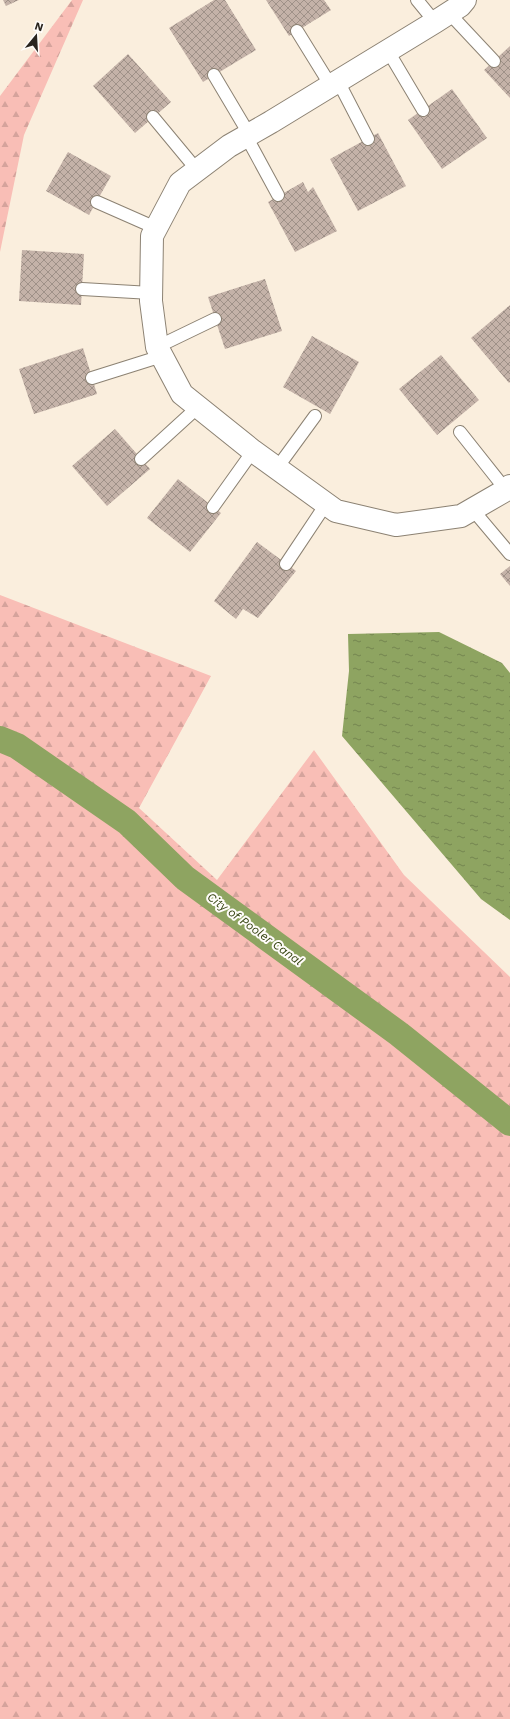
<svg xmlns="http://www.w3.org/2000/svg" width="510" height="1719" font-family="'Work Sans',sans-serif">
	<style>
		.forest { fill: url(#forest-firs) }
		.water { fill: url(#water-ripples) }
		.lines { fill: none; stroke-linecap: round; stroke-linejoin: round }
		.canal { stroke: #8ea461; stroke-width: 26 }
		.building { fill: url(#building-cross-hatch) }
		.lane-casing { stroke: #8c8273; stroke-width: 14 }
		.street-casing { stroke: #8c8273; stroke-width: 24 }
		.lane { stroke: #fff; stroke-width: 12 }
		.street { stroke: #fff; stroke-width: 22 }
		.labels { text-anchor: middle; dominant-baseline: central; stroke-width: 4; stroke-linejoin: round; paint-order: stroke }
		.water-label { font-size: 12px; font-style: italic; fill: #354411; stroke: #fffcf9 }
	</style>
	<defs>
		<pattern id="forest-firs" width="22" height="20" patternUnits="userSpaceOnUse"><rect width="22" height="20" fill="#f9beb6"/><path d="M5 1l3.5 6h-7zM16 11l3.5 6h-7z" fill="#d5a39c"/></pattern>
		<pattern id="water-ripples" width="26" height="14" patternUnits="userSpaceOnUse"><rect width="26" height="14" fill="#8ea461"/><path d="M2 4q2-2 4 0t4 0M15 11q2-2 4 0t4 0" fill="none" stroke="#74854f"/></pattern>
		<pattern id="building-cross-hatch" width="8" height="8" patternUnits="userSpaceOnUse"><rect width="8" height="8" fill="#c4b2a8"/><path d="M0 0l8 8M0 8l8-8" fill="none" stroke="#9f9188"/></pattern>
	</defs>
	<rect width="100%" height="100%" fill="#faeedd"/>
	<!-- forest -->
	<path class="forest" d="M 72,0 L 83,0 L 24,135 L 0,252 L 0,96 Z
		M 0,595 L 211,676 L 139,808 L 217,880 L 314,750 L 404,875 L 510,977 L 510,1719 L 0,1719 Z"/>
	<!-- water -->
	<path class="water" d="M 439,632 L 502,663 L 510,673 L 510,920 L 481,899 L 342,736 L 349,671 L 348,634 Z"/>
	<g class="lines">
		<!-- canal -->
		<path class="canal" d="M 0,739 L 17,746 L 127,822 L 185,878 L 399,1034 L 510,1123"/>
	</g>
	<!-- building -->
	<path class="building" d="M 3,0 L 19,0 L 6,6 Z
		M 214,0 L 225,0 L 256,50 L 203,82 L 169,28 Z
		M 266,0 L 324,0 L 331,10 L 289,36 Z
		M 510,46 L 510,98 L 484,70 Z
		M 128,54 L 171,102 L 135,133 L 93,86 Z
		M 452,89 L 487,138 L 442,169 L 408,120 Z
		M 378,133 L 406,186 L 358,211 L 330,159 Z
		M 68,152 L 111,176 L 89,215 L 46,191 Z
		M 303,182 L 308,192 L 313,187 L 337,231 L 295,252 L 268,202 Z
		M 22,250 L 84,254 L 81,305 L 19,301 Z
		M 265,279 L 282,331 L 225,349 L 208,297 Z
		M 510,305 L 510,382 L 509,383 L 471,338 Z
		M 312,336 L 359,362 L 330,414 L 283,387 Z
		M 83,348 L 97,394 L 34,414 L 19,369 Z
		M 441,355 L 479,400 L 437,435 L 399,389 Z
		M 115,429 L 150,469 L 107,506 L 72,466 Z
		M 178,479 L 221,513 L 190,552 L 147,518 Z
		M 257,542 L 296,571 L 258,618 L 243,609 L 236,619 L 214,601 Z
		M 510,566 L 510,586 L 500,574 Z"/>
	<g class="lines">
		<!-- lane casing -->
		<g class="lane-casing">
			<path id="lane" d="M 417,0 L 435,22
				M 449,13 L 494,61
				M 297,31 L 331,86
				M 388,51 L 423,110
				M 214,75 L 249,134
				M 338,81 L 368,139
				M 153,117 L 197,170
				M 246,136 L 278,195
				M 97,202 L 156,228
				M 82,289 L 151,293
				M 157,347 L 215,319
				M 92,378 L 162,356
				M 460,432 L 506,490
				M 141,459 L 198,407
				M 277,468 L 315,416
				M 213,507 L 253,451
				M 473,510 L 510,554
				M 286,564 L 326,504"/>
		</g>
		<!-- street casing -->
		<g class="street-casing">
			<path id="street" d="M 465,0 L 460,6 L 435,22 L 271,122 L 229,146 L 180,183 L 152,236 L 151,301 L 157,347 L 182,394 L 253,451 L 336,511 L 396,525 L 461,516 L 506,490 L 510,486"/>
		</g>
		<!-- lane -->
		<use href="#lane" class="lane"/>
		<!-- street -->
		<use href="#street" class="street"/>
	</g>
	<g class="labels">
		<!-- water labels -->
		<g class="water-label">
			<text transform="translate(255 929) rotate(36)">City of Pooler Canal</text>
		</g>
	</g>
	<!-- north arrow -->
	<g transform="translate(36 36) rotate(18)" stroke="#fffcf9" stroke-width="3" paint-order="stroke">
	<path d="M0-3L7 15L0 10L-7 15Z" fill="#29241e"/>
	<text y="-6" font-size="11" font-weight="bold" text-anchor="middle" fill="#29241e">N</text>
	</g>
</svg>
